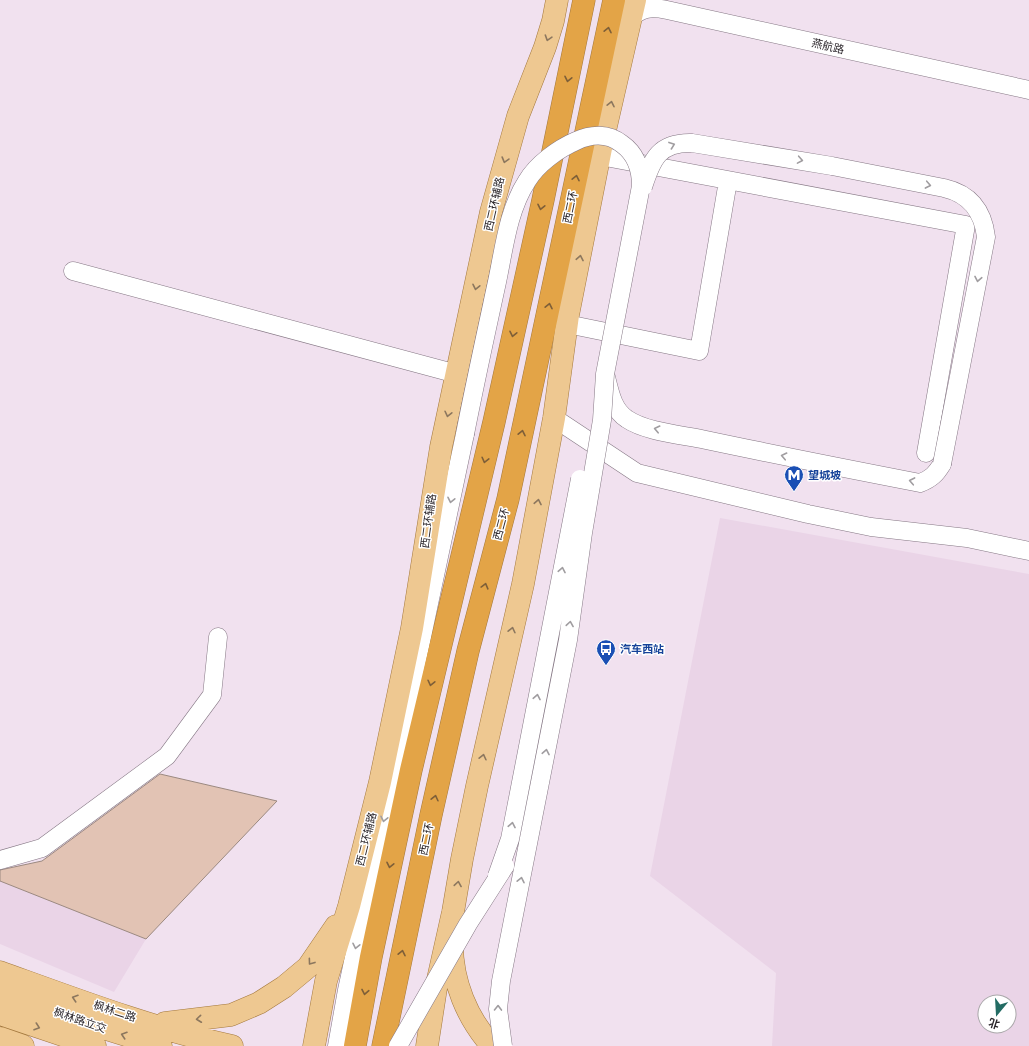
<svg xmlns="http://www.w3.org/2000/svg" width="1029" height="1046" font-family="'PT Serif','Noto Sans SC',serif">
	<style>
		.built { fill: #ead4e7; fill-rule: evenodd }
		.building { fill: #e2c3b4; stroke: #9b8980 }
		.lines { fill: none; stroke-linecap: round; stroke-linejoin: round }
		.minor-casing { stroke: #857784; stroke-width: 19 }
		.major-casing { stroke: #a3783d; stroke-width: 23 }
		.highway-casing { stroke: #a3783d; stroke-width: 23 }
		.minor { stroke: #fff; stroke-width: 18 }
		.major { stroke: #eec891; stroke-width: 22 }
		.highway { stroke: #e3a447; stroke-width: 22 }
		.minor-bridge-casing { stroke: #857784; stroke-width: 19; stroke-linecap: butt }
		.minor-bridge { stroke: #fff; stroke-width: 18 }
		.oneway { stroke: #7e5f38 }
		.oneway2 { stroke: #8c775e }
		.oneway3 { stroke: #a09da0 }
		.labels { text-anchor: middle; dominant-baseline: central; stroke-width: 3; stroke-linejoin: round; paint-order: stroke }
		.street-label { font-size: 11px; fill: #2b262b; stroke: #fff }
		.transit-label { font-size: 11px; font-weight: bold; fill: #164399; stroke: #fff; text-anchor: start }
	</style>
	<rect width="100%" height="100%" fill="#f1e1ef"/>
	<!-- built -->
	<path class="built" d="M 720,518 L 1029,574 L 1029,1046 L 772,1046 L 776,973 L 650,876 ZM 985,1002 L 1009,1002 L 1009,1026 L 985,1026 Z
		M 0,881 L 146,939 L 114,992 L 0,944 Z"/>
	<!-- building -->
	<path class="building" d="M 160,774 L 277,801 L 146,939 L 0,881 L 0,870 L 42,861 Z"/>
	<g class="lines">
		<!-- minor casing -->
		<g class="minor-casing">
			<path id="minor" d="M 630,19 C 641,7 652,7 667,10 L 1029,90
				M 600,156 L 966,225 L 926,453
				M 73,271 L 457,374
				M 567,324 L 699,351 L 728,181
				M 606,377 C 610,393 613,410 627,419 C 646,432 683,435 706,440 C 777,455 848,469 920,483 C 931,479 936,474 942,464
				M 554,418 L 637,473 L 808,514 L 871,527 L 967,538 L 1029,551
				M 0,860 L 42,848 L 167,756 L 212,695 L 218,637
				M 337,1046 L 347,990 L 465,434"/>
		</g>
		<!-- major casing -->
		<g class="major-casing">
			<path id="major" d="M 452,944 C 452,982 467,1018 492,1046
				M 0,972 C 75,999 154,1029 232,1046
				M 0,992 L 71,1018 L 161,1046
				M 0,1014 L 95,1046
				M 165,1023 L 231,1015 L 259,1003 L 284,987 L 308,967 L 336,926
				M 0,1038 L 23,1046
				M 314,1046 L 326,981 L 349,906 L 380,782 L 412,628 L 441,447 L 491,212 L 518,116 L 545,47 L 553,21 L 557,0
				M 427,1046 L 436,988 L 453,912 L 462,859 L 477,786 L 523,584 L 554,418 L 568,315 L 601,148 L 635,0"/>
		</g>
		<!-- highway casing -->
		<g class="highway-casing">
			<path id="highway" d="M 355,1046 L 371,957 L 411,770 L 494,422 L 543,200 L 584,0
				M 383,1046 L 431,815 L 468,651 L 508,499 L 614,0"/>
		</g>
		<!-- minor -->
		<use href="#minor" class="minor"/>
		<!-- major -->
		<use href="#major" class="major"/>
		<!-- highway -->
		<use href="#highway" class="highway"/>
		<!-- minor-bridge casing -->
		<g class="minor-bridge-casing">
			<path id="minor-bridge" d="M 643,187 C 652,159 659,142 692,143 L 832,166 L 944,188 C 970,194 983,211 986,237 L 942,464
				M 465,434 C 475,383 486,333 497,282 C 504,249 508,210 527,181 C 537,164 558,149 576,141 C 591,134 608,133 622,144 C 636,154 641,168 641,186 L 605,374 L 602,420 L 583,533 L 568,640 L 501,981 L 498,1009 L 503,1046
				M 497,876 L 510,839 L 580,479
				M 398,1046 L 468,924 L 505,866"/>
		</g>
		<!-- minor-bridge -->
		<use href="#minor-bridge" class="minor-bridge"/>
	</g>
	<!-- one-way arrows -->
	<defs><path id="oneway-chevron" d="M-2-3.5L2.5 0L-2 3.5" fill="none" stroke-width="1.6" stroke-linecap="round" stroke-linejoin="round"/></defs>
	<g class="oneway">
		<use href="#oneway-chevron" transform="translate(608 30) rotate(-78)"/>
		<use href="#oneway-chevron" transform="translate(568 79) rotate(102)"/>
		<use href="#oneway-chevron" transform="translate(576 178) rotate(-78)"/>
		<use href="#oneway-chevron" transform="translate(541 207) rotate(102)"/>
		<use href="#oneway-chevron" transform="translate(549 306) rotate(-78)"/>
		<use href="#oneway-chevron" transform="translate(513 334) rotate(102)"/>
		<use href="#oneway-chevron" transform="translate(522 433) rotate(-78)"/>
		<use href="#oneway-chevron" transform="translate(485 460) rotate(104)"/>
		<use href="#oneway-chevron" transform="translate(485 586) rotate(-75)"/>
		<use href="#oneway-chevron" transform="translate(431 683) rotate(103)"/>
		<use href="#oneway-chevron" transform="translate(435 798) rotate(-77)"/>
		<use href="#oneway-chevron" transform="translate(390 865) rotate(102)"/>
		<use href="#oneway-chevron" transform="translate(402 953) rotate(-78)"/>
		<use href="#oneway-chevron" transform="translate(365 992) rotate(101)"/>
	</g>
	<g class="oneway2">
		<use href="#oneway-chevron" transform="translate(548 38) rotate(108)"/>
		<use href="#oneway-chevron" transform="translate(611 104) rotate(-78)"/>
		<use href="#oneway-chevron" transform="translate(505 160) rotate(106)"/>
		<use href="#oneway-chevron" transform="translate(580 258) rotate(-79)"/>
		<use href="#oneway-chevron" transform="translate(476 287) rotate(102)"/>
		<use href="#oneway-chevron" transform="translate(448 414) rotate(103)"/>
		<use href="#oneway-chevron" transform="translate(538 502) rotate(-79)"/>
		<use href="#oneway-chevron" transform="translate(512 630) rotate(-77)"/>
		<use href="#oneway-chevron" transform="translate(483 757) rotate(-77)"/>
		<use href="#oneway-chevron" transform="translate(458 884) rotate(-81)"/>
		<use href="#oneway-chevron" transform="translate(311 962) rotate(126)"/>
		<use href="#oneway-chevron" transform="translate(75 998) rotate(-162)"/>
		<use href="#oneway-chevron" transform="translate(199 1019) rotate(174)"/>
		<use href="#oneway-chevron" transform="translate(37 1027) rotate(19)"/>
		<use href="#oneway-chevron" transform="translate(124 1035) rotate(-162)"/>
	</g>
	<g class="oneway3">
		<use href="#oneway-chevron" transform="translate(672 145) rotate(-20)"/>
		<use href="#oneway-chevron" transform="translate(800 160) rotate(10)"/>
		<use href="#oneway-chevron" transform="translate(928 185) rotate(11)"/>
		<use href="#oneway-chevron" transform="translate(978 279) rotate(101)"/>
		<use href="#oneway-chevron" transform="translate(657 429) rotate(-167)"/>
		<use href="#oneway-chevron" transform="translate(784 456) rotate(-168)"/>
		<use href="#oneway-chevron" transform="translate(912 481) rotate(-169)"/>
		<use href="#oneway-chevron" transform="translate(451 500) rotate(102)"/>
		<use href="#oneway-chevron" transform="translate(562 570) rotate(-79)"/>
		<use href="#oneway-chevron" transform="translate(570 624) rotate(-81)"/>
		<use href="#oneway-chevron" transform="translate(537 697) rotate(-79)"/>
		<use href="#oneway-chevron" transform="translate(546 752) rotate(-79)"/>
		<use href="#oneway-chevron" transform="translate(384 819) rotate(102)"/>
		<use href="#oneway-chevron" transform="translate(512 825) rotate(-79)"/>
		<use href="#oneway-chevron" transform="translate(521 880) rotate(-78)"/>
		<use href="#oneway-chevron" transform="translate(356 946) rotate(102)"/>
		<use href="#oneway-chevron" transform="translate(498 1008) rotate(-89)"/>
	</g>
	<!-- icons -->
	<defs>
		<g id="metro-pin" transform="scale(1)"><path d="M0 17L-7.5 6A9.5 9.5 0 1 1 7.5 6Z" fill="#1a4fb4" stroke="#fff"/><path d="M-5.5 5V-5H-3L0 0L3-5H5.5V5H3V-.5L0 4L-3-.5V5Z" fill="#fff"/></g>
		<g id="bus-pin" transform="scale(1)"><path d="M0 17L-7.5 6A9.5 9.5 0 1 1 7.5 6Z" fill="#1a4fb4" stroke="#fff"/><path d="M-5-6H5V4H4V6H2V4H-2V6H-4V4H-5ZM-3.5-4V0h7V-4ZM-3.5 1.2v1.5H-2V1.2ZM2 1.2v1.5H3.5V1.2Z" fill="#fff"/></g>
	</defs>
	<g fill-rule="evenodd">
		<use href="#metro-pin" x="794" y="475"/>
		<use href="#bus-pin" x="606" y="649"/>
	</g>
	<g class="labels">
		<!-- street labels -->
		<g class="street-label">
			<text transform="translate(828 46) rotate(13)">燕航路</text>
			<text transform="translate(494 204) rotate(-77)">西二环辅路</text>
			<text transform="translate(570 207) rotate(-78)">西二环</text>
			<text transform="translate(428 521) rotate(-82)">西二环辅路</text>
			<text transform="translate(501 524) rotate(-75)">西二环</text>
			<text transform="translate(366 839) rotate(-76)">西二环辅路</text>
			<text transform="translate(426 839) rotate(-78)">西二环</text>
			<text transform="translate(115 1011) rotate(18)">枫林二路</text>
			<text transform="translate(80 1020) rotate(19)">枫林路立交</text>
		</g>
		<!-- transit labels -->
		<g class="transit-label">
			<text x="808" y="475">望城坡</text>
			<text x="620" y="649">汽车西站</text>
		</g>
	</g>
	<!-- north arrow -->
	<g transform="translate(997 1014) rotate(198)"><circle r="19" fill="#ffffff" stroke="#aaa8aa"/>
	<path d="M0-3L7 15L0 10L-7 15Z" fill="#236c64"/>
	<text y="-6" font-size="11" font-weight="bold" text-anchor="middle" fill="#2b262b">北</text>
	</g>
</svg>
